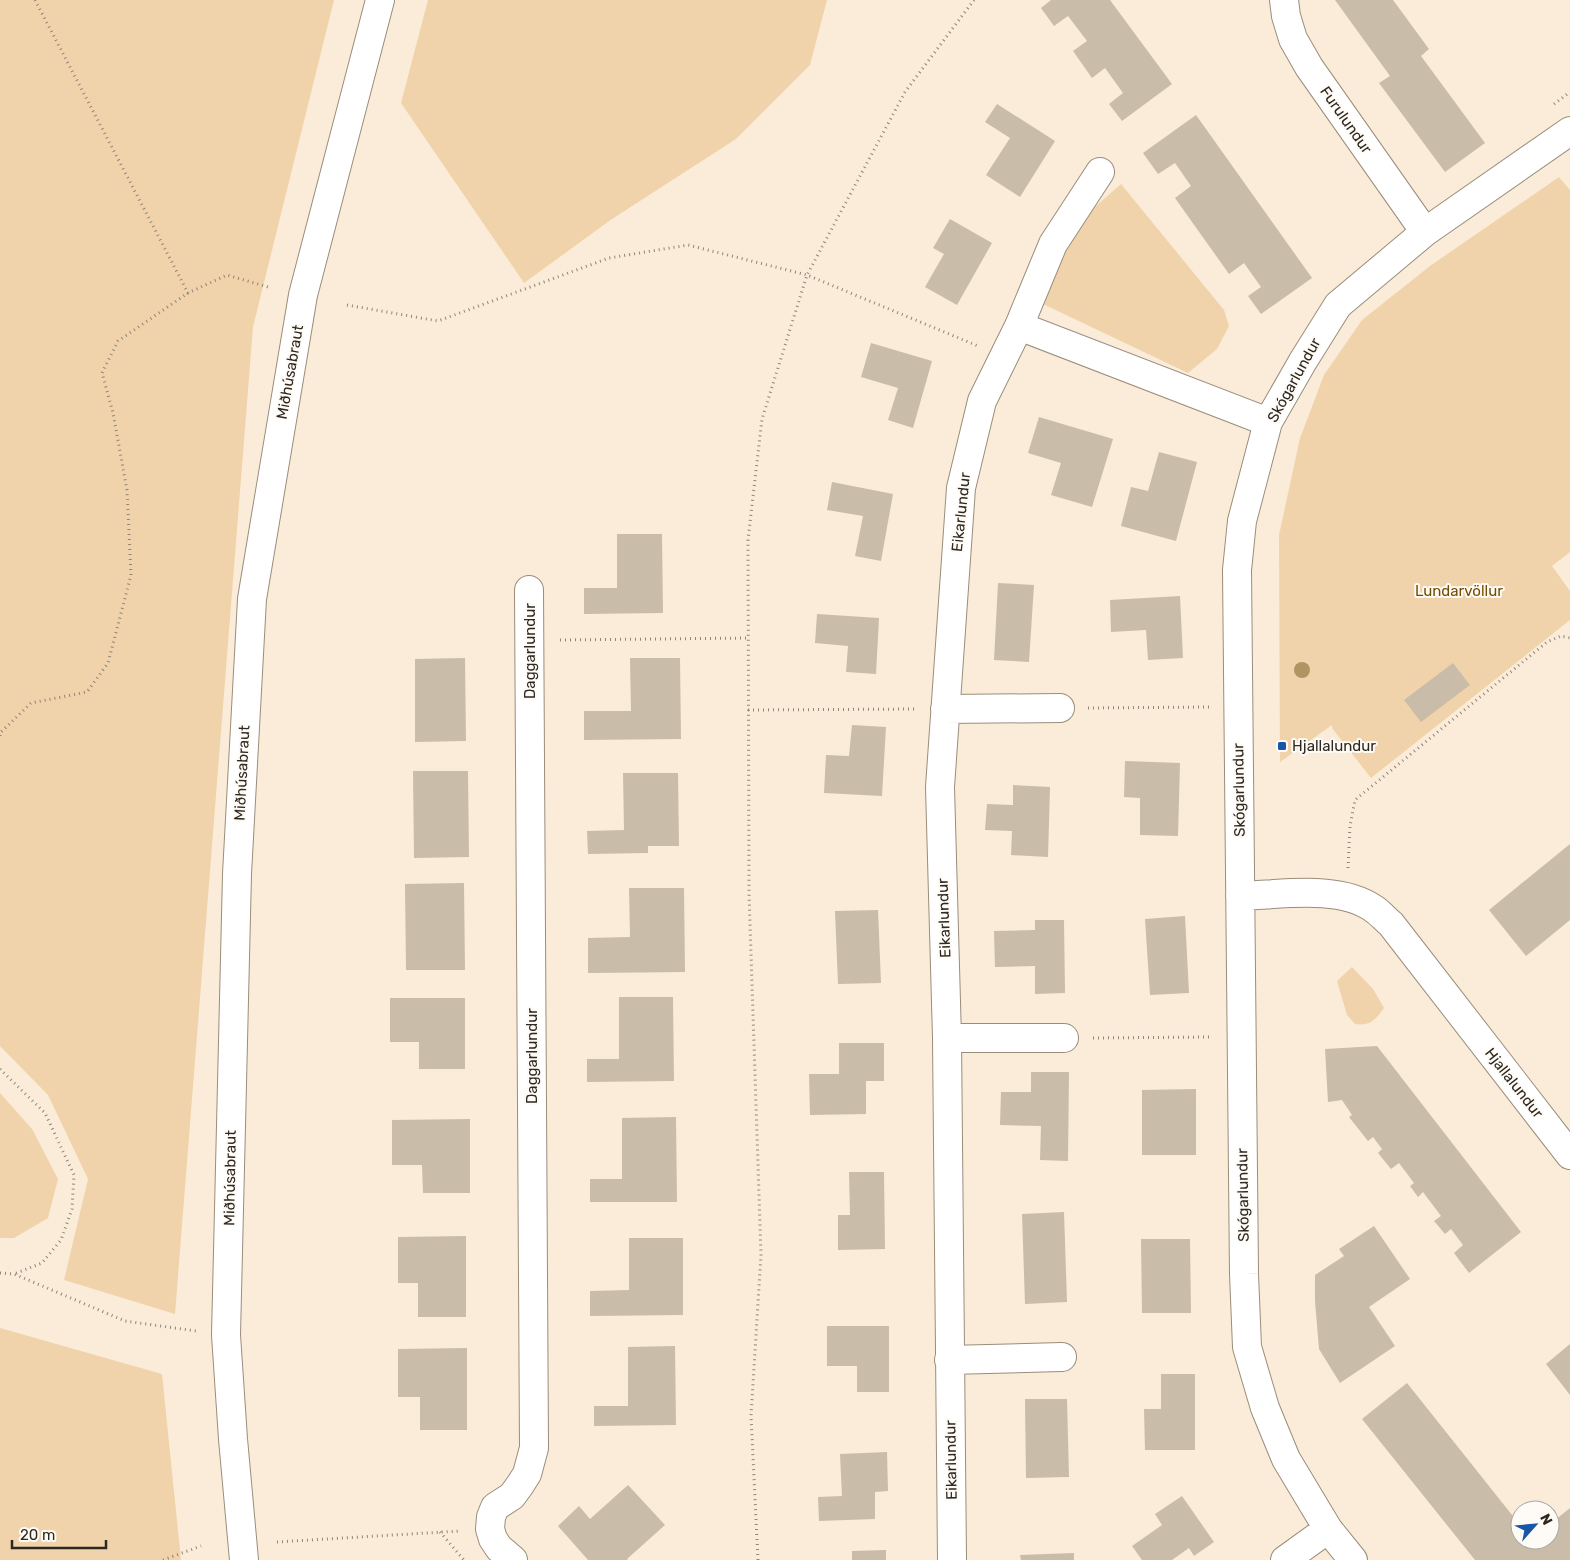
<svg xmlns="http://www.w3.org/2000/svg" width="1570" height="1560" font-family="Rubik,sans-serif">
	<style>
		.green { fill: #f0d3ab }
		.building { fill: #c9bca8 }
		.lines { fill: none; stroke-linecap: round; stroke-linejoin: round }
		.street-casing { stroke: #9a8d7b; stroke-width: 30 }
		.secondary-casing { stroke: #9a8d7b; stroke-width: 30 }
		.path { stroke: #8f8578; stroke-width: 3; stroke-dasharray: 1 4; stroke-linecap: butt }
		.street { stroke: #fff; stroke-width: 28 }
		.secondary { stroke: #fff; stroke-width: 28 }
		.tree { fill: #b09562 }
		.poi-dot { fill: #1857a8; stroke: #fefbf7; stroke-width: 2 }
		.labels { text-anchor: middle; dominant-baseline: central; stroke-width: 4; stroke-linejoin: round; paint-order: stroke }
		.street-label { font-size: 15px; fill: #2d2820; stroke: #fefbf7 }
		.park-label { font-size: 15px; fill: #734e02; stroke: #fefbf7 }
		.poi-label { font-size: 15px; fill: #2d2820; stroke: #fefbf7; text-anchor: start }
	</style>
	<rect width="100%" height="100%" fill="#faecd8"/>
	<!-- green -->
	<path class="green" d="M 0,0 L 334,0 L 253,327 L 175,1314 L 64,1280 L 88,1179 L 48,1095 L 0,1046 Z
		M 428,0 L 827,0 L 810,65 L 736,139 L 612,219 L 524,283 L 401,103 Z
		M 1559,177 L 1570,190 L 1570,552 L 1552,566 L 1570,591 L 1570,620 L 1371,778 L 1332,728 L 1332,725 L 1280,762 L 1279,535 L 1300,438 L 1324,375 L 1362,320 L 1430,266 Z
		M 1121,184 L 1224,310 L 1229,326 L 1217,349 L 1188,373 L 1043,304 L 1050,279 L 1088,213 Z
		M 1352,967 L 1373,989 L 1384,1008 C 1375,1020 1371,1026 1355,1024 L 1347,1015 L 1337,981 Z
		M 0,1093 L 32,1129 L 58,1179 L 48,1218 L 14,1238 L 0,1238 Z
		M 0,1328 L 162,1374 L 181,1560 L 0,1560 Z"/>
	<!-- building -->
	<path class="building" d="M 1051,0 L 1110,0 L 1172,84 L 1122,121 L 1109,104 L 1123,93 L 1105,68 L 1092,78 L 1073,51 L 1087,41 L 1068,16 L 1054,26 L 1041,8 Z
		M 1335,0 L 1393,0 L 1429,49 L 1421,56 L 1485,143 L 1445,172 L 1379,83 L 1390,76 Z
		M 997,104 L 1055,141 L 1020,197 L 986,175 L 1010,138 L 985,122 Z
		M 1196,115 L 1312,278 L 1261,314 L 1248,296 L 1261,287 L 1244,263 L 1229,274 L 1175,198 L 1191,186 L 1175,163 L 1158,174 L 1143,153 Z
		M 950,219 L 992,243 L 957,305 L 925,287 L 944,254 L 933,248 Z
		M 871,343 L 932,361 L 913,428 L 888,420 L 898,388 L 861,377 Z
		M 1039,417 L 1113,439 L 1092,507 L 1051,495 L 1061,463 L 1028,453 Z
		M 1159,452 L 1197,462 L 1176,541 L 1121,526 L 1131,487 L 1148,491 Z
		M 832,482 L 893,494 L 881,561 L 855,556 L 863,516 L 827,510 Z
		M 617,534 L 662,534 L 663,613 L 584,614 L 584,588 L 617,588 Z
		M 998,583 L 1034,585 L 1029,662 L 994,660 Z
		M 1180,596 L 1183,658 L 1148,660 L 1146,630 L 1111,632 L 1110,600 Z
		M 817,614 L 879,618 L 876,674 L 846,672 L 848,646 L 815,643 Z
		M 465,658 L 466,741 L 415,742 L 415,659 Z
		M 630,658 L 680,658 L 681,739 L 584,740 L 584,711 L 631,711 Z
		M 1453,663 L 1470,685 L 1421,722 L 1404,700 Z
		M 852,725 L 886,727 L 882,796 L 824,793 L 826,755 L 849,756 Z
		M 1125,761 L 1180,763 L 1178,836 L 1140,835 L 1140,798 L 1124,797 Z
		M 413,771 L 468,771 L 469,857 L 414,858 Z
		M 623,773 L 678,773 L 679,846 L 648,846 L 648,853 L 588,854 L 587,831 L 624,830 Z
		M 1013,785 L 1050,787 L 1048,857 L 1011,855 L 1012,831 L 985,830 L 987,804 L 1013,805 Z
		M 1570,844 L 1570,920 L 1526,956 L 1489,910 Z
		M 464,883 L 465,970 L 406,970 L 405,884 Z
		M 629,888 L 684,888 L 685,972 L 588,973 L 588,938 L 630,937 Z
		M 878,910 L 881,983 L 838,984 L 835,911 Z
		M 1185,916 L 1189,993 L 1150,995 L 1145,919 Z
		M 1035,920 L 1064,920 L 1065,993 L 1035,994 L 1035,966 L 995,967 L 994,931 L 1035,930 Z
		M 619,997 L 673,997 L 674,1081 L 587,1082 L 587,1059 L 619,1059 Z
		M 390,998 L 465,998 L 465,1069 L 419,1069 L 419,1042 L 390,1042 Z
		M 839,1043 L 884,1043 L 884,1081 L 866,1081 L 866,1114 L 810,1115 L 809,1074 L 839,1074 Z
		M 1377,1046 L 1521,1232 L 1469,1273 L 1454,1253 L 1463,1245 L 1451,1229 L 1445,1234 L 1434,1221 L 1441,1216 L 1423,1192 L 1418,1197 L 1410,1186 L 1414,1183 L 1399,1163 L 1391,1169 L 1378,1153 L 1382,1149 L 1373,1137 L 1368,1141 L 1349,1117 L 1352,1115 L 1342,1100 L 1328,1102 L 1325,1049 Z
		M 1031,1072 L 1069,1072 L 1068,1161 L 1040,1160 L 1041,1126 L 1000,1125 L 1001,1092 L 1031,1092 Z
		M 1196,1089 L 1196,1155 L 1142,1155 L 1142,1090 Z
		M 676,1117 L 677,1202 L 590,1202 L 590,1179 L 622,1179 L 622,1118 Z
		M 470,1119 L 470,1193 L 423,1193 L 422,1165 L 392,1165 L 392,1120 Z
		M 849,1172 L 884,1172 L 885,1249 L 838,1250 L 838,1215 L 850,1215 Z
		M 1064,1212 L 1067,1302 L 1025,1304 L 1022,1214 Z
		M 1374,1226 L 1410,1279 L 1369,1307 L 1395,1346 L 1340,1383 L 1319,1349 L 1315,1301 L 1315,1275 L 1344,1256 L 1339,1249 Z
		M 466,1236 L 466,1317 L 418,1317 L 418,1283 L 398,1283 L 398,1237 Z
		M 629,1238 L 683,1238 L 683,1315 L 590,1316 L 590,1291 L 629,1290 Z
		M 1141,1239 L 1190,1239 L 1191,1313 L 1142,1313 Z
		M 827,1326 L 889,1326 L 889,1392 L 857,1392 L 857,1366 L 827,1366 Z
		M 1570,1344 L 1570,1395 L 1546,1364 Z
		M 675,1346 L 676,1425 L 594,1426 L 594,1406 L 628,1406 L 628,1347 Z
		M 467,1348 L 467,1430 L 420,1430 L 420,1397 L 398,1397 L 398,1349 Z
		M 1161,1374 L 1195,1374 L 1195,1450 L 1145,1450 L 1144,1409 L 1161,1409 Z
		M 1407,1383 L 1520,1525 L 1520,1540 L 1550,1540 L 1550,1524 L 1570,1508 L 1570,1560 L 1475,1560 L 1362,1419 Z
		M 1025,1399 L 1067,1399 L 1069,1477 L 1026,1478 Z
		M 887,1452 L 888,1491 L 875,1492 L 875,1519 L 819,1521 L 818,1497 L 842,1496 L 840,1454 Z
		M 628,1485 L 665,1525 L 627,1559 L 628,1560 L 588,1560 L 558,1526 L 579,1506 L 590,1519 Z
		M 1182,1496 L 1214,1542 L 1194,1556 L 1189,1548 L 1172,1560 L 1142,1560 L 1132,1546 L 1162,1525 L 1155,1514 Z
		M 886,1550 L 886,1560 L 852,1560 L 852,1551 Z
		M 1074,1553 L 1074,1560 L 1021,1560 L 1020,1555 Z"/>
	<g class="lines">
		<!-- street casing -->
		<g class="street-casing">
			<path id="street" d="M 1284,0 L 1286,16 L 1293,39 L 1309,67 L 1425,232
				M 1019,326 L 1268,422
				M 945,709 L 1060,708
				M 1240,896 C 1280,895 1339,884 1374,909 C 1380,913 1385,919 1391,924 L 1570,1155
				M 947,1038 L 1064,1038
				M 949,1360 L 1062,1357
				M 513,1560 L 499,1548 L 493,1539 L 490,1529 L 491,1517 L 495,1507 L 512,1496 L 520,1485 L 527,1474 L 534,1448 L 529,590
				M 952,1560 L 947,1038 L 940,787 L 961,488 L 982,401 L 1019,326 L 1053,244 L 1100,172
				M 1285,1560 L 1328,1529
				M 1353,1560 L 1328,1529 L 1286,1459 L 1265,1408 L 1247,1347 L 1244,1274 L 1237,570 L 1242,521 L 1268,422 L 1303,361 L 1338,305 L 1425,232 L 1570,131"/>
		</g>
		<!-- secondary casing -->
		<g class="secondary-casing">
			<path id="secondary" d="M 244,1560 L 233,1439 L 226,1335 L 237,874 L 252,599 L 303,295 L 380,0"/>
		</g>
		<!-- path -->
		<path class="path" d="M 35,0 L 188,293 L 227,275 L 268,287
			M 1554,104 L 1570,92
			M 347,305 L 438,321 L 609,258 L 688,245 L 807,275 L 978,346
			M 560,640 L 749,638
			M 1088,708 L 1209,707
			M 748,710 L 915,709
			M 0,736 L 0,733 L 31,703 L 87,692 L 108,663 L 131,575 L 127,490 L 113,413 L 102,373 L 118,341 L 188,293
			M 1348,868 L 1350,826 L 1355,800 L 1547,642 L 1561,636 L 1570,638
			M 1093,1038 L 1212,1037
			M 0,1069 L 45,1113 L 74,1175 L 72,1209 L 61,1240 L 42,1263 L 14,1274
			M 0,1273 L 14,1274 L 125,1321 L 196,1331
			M 440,1532 L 464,1560
			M 277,1542 L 460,1531
			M 163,1560 L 201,1546
			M 758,1560 L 751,1416 L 761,1255 L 749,893 L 748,540 L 762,419 L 807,275 L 905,92 L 974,0"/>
		<!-- street -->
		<use href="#street" class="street"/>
		<!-- secondary -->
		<use href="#secondary" class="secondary"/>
	</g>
	<!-- trees -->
	<circle class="tree" cx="1302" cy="670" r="8"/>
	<!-- markers -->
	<rect class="poi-dot" x="1277" y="741" width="10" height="10" rx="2.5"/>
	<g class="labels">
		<!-- street labels -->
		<g class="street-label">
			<text transform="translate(1346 120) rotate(55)">Furulundur</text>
			<text transform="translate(290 372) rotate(-80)">Miðhúsabraut</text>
			<text transform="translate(1294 380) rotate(-61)">Skógarlundur</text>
			<text transform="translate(961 512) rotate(-84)">Eikarlundur</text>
			<text transform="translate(530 651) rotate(-90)">Daggarlundur</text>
			<text transform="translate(242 773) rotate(-87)">Miðhúsabraut</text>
			<text transform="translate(1239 790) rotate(-91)">Skógarlundur</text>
			<text transform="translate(944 918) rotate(-92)">Eikarlundur</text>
			<text transform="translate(532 1056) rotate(-90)">Daggarlundur</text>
			<text transform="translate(1514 1083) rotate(52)">Hjallalundur</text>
			<text transform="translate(230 1178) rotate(-89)">Miðhúsabraut</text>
			<text transform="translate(1243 1195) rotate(-91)">Skógarlundur</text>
			<text transform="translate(951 1460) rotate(-91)">Eikarlundur</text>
		</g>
		<!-- park labels -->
		<g class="park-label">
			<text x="1459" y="591">Lundarvöllur</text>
		</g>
		<!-- poi labels -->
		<g class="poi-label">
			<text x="1292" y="746">Hjallalundur</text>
		</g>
	</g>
	<!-- north arrow -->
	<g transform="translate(1535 1525) rotate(63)"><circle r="24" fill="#fefbf7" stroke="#aaa7a1"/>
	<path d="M0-4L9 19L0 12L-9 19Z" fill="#1857a8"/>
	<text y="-8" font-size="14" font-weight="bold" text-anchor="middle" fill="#2d2820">N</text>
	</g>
	<!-- scale -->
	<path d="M12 1540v8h94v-8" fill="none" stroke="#2d2820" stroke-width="2.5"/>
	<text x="20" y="1540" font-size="15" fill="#2d2820" stroke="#fefbf7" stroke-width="4" paint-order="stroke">20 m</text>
</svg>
